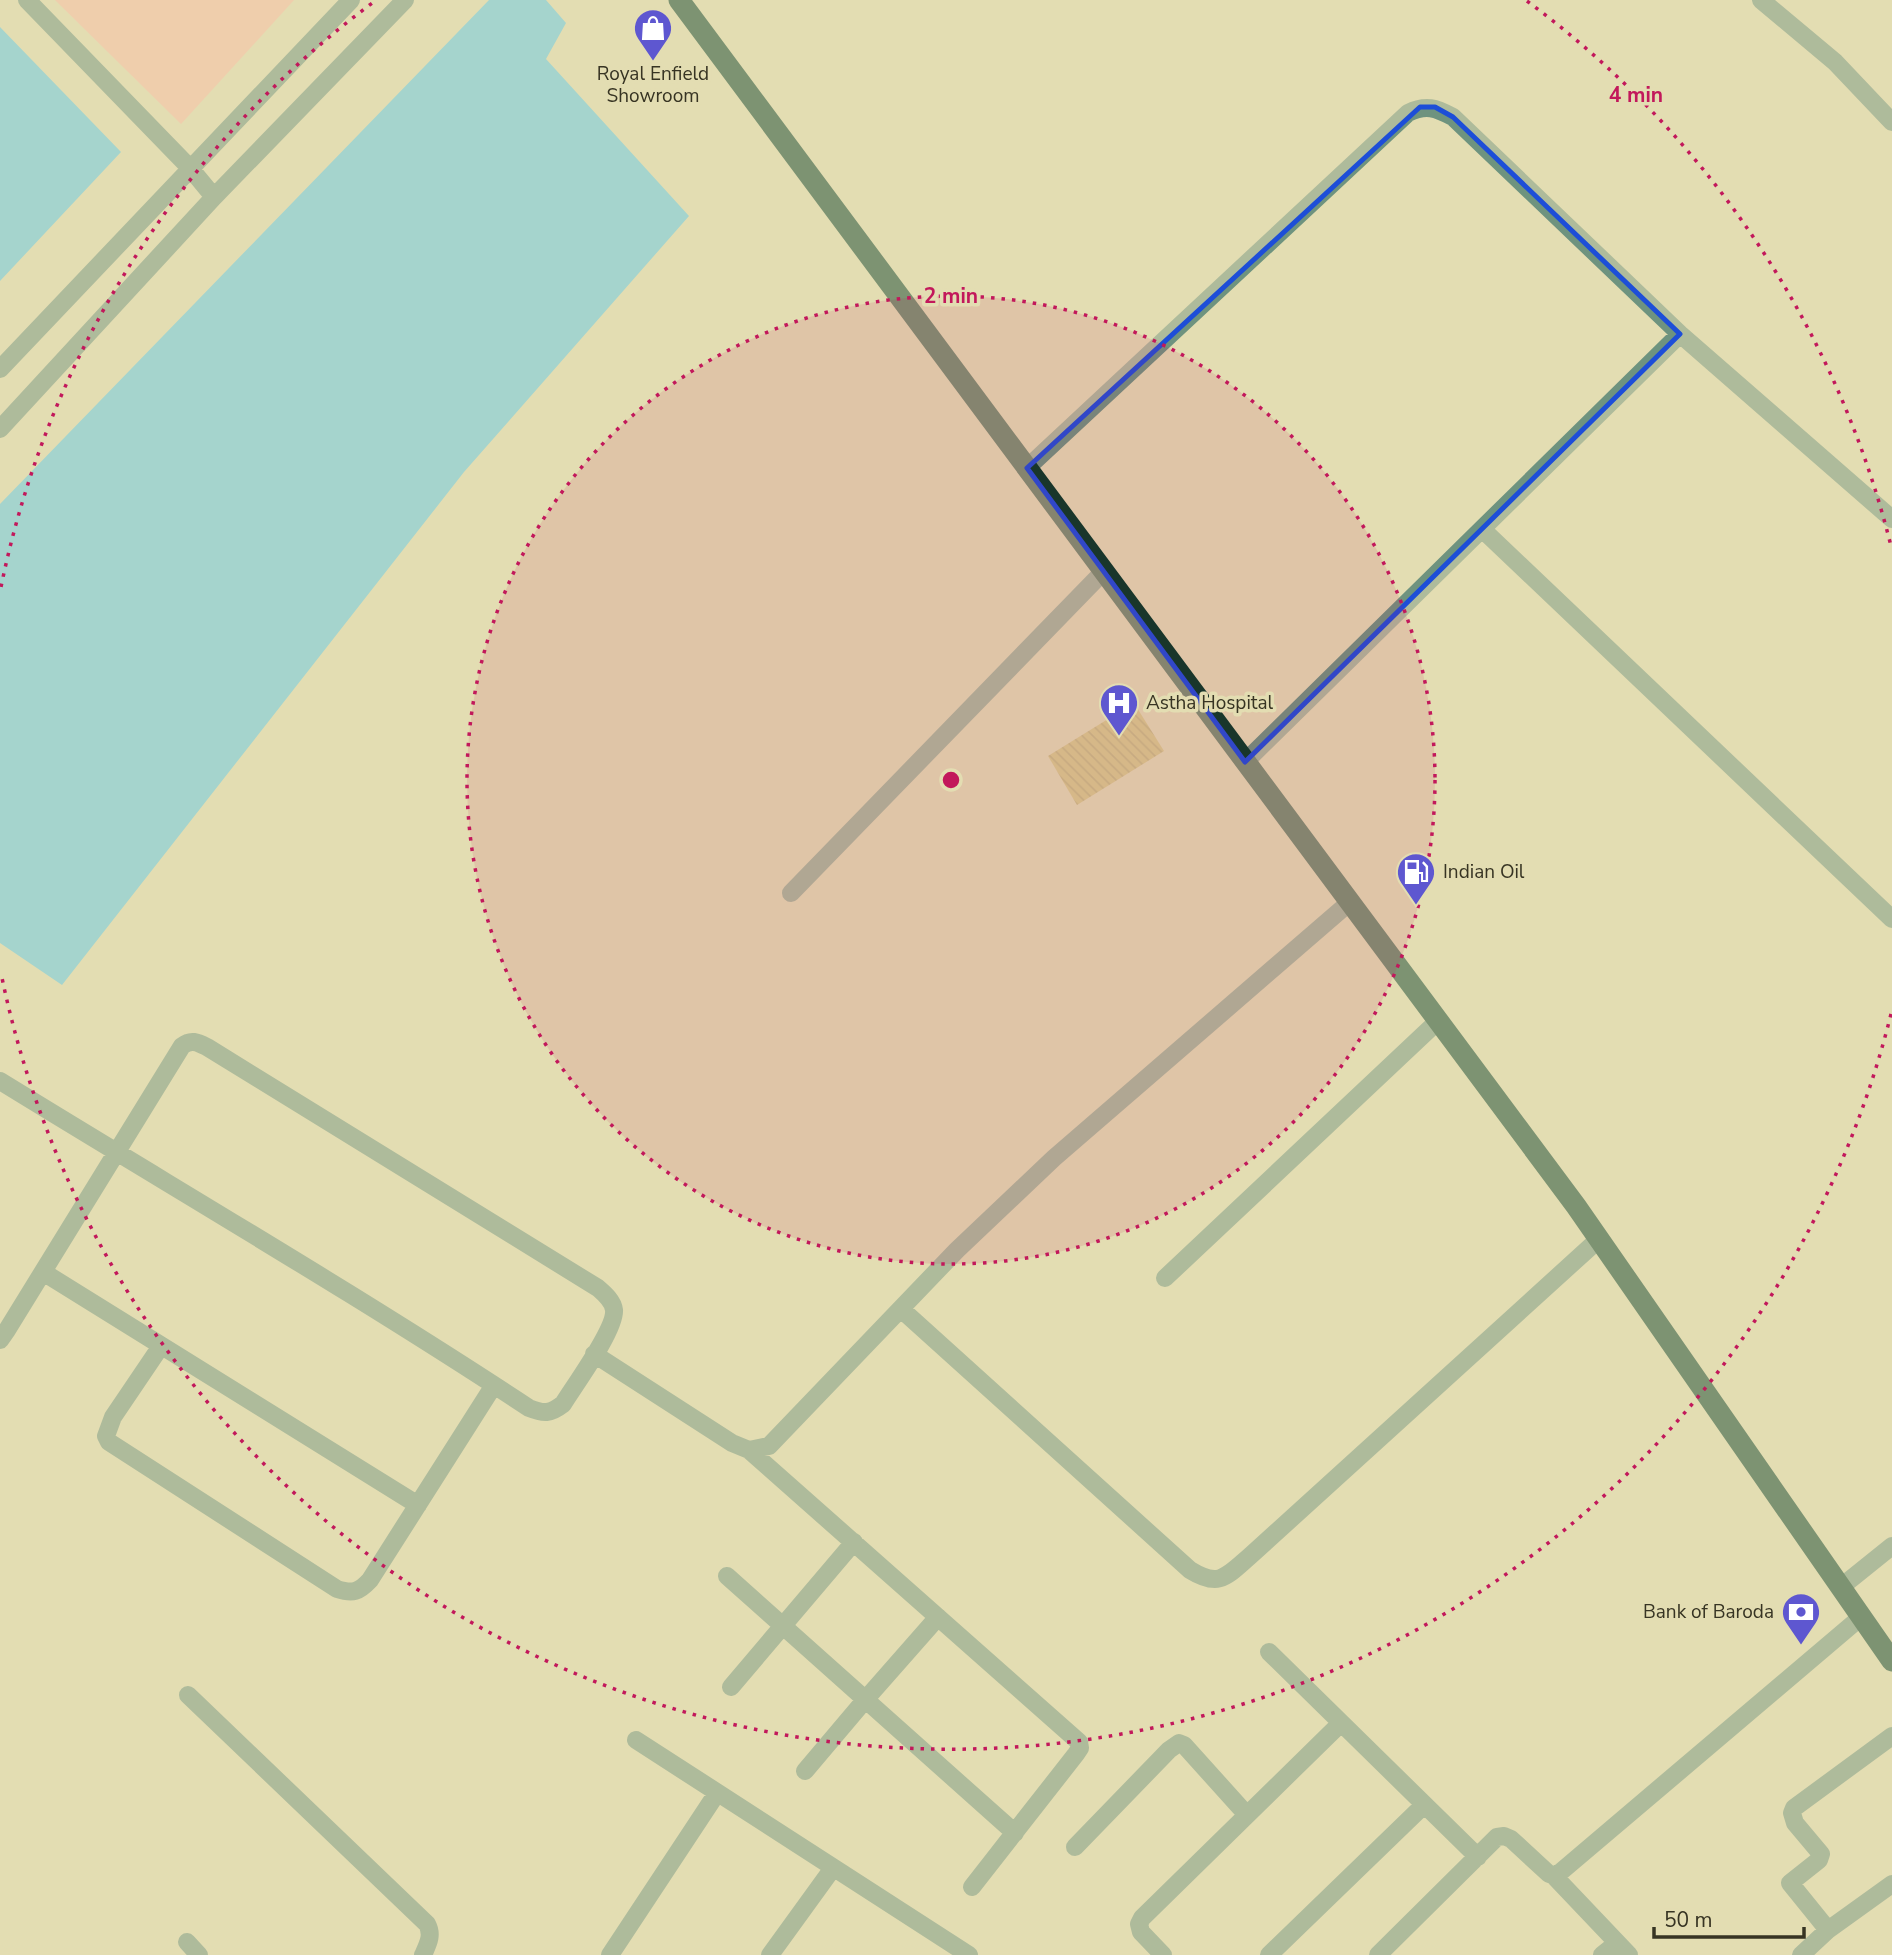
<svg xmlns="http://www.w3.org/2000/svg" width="1892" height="1955" font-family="'Nunito Sans',sans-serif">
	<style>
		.park { fill: #fdbca5 }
		.water { fill: #59cbed }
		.building { fill: url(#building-back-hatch) }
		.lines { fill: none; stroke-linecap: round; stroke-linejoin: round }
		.minor { stroke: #6e937f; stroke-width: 18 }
		.highway { stroke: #023b25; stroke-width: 21 }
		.marked { fill: none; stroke: #1d4ed8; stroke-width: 5; stroke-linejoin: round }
		.ring { fill: none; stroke: #c2185b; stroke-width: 3.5; stroke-dasharray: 3.5 7 }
		.labels { text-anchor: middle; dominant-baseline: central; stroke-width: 7; stroke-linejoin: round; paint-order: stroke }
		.poi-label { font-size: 19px; fill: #373423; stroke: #e3ddb2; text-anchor: start }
		.centre { fill: #c2185b; stroke: #e3ddb2; stroke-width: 3.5 }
		.ring-label { font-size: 21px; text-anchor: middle; font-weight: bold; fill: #c2185b; stroke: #e3ddb2; stroke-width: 7; stroke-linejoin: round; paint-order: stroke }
	</style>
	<defs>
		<pattern id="building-back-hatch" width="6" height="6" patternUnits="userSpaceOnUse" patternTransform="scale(1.75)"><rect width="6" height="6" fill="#cdbf65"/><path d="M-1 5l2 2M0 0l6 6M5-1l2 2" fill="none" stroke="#a79c53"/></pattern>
	</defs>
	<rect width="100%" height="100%" fill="#e3ddb2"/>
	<!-- park -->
	<path class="park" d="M 55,0 L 294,0 L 181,124 Z"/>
	<!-- water -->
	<path class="water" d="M 489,0 L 546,0 L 566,23 L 546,59 L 689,216 L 464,472 L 62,985 L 0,943 L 0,504 Z
		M 0,27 L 121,152 L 0,281 Z"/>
	<!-- building -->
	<path class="building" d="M 1134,703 L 1164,751 L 1077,805 L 1048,756 Z"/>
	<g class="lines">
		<!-- minor -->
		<path class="minor" d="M 27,0 L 190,168 L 214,197
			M 1761,0 L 1835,62 L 1892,122
			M 0,369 L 351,0
			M 0,429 L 214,197 L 405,0
			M 1027,468 L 1408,113 C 1426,104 1436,108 1453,117 L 1680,334 L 1892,519
			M 1482,529 L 1892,919
			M 1245,762 L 1680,334
			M 791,893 L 1104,571
			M 0,1081 C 177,1190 356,1294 529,1408 C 544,1414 550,1414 563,1404 C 574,1386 616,1329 614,1310 C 613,1301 605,1294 598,1288 L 207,1047 C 197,1042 191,1039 182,1046 L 7,1330 L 0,1340
			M 43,1272 L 418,1505
			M 1165,1278 L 1438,1021
			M 901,1309 L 1190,1570 C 1219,1588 1226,1577 1250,1556 L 1599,1239
			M 161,1346 L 113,1417 L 106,1436 L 109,1442 L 337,1589 C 353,1594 359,1592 370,1580 L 494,1385
			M 594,1354 L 732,1443 L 749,1450 L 769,1446 L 957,1250 L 1054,1158 L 1350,902
			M 749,1450 L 1079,1742 L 1080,1748 L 1076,1754 L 972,1887
			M 727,1576 L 1015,1833
			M 1841,1587 L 1892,1546
			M 1269,1652 L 1478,1857
			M 731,1687 L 854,1542
			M 188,1695 L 427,1924 C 433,1935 428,1944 423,1955
			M 636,1740 L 969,1955
			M 805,1771 L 865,1700 L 938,1617
			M 1075,1847 L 1169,1750 L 1179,1743 L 1184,1745 L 1247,1815
			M 1553,1875 L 1629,1955
			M 1828,1930 L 1790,1883 L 1819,1860 L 1821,1854 L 1795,1823 L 1792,1813 L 1794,1808 L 1892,1736
			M 187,1942 L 199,1955
			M 610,1955 L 717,1793
			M 770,1955 L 833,1868
			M 1163,1955 L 1141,1932 L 1139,1924 L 1142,1918 L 1341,1723
			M 1269,1955 L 1424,1805
			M 1378,1955 L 1497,1837 L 1504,1836 L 1511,1839 L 1549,1874 L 1557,1875 L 1861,1617
			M 1602,1955 L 1617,1943
			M 1801,1955 L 1828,1930 L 1892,1884"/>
		<!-- highway -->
		<path class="highway" d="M 679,0 L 1576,1206 L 1892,1661"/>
	</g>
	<!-- marked area -->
	<path d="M0 0H1892V1955H0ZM 1420,107 L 1435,107 L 1453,117 L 1680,334 L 1245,762 L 1027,468 Z" fill="#e3ddb2" fill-opacity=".55" fill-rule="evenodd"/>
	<path class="marked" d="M 1420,107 L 1435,107 L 1453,117 L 1680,334 L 1245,762 L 1027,468 Z"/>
	<!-- distance rings -->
	<circle cx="951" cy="780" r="484" fill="#c2185b" fill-opacity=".12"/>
	<g class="ring">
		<circle cx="951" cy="780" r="484"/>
		<path d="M1891 1014A969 969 0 0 1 1 973M1 587A969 969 0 0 1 375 1M1527 1A969 969 0 0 1 1891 546"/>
	</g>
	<!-- icons -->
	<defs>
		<g id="shop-pin" transform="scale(2.0125)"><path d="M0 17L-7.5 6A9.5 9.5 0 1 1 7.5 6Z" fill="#5e57d0" stroke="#e3ddb2"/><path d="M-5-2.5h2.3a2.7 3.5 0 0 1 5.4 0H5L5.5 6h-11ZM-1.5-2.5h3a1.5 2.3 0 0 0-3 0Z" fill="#fff"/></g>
		<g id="hospital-pin" transform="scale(2.0125)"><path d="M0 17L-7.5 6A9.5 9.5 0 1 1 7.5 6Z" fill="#5e57d0" stroke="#e3ddb2"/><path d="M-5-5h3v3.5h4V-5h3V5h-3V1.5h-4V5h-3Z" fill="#fff"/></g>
		<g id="fuel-pin" transform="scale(2.0125)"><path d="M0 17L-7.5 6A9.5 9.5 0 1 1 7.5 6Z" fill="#5e57d0" stroke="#e3ddb2"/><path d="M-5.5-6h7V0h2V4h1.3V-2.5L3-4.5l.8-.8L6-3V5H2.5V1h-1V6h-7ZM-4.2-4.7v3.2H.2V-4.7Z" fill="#fff"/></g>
		<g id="bank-pin" transform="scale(2.0125)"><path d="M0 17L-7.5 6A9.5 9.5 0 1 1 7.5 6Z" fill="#5e57d0" stroke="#e3ddb2"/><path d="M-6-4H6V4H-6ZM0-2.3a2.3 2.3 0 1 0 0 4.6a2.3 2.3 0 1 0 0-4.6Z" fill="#fff"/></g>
	</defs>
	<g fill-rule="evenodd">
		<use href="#shop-pin" x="653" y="28"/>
		<use href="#hospital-pin" x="1119" y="703"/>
		<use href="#fuel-pin" x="1416" y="872"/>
		<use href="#bank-pin" x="1801" y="1612"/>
	</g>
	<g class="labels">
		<!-- poi labels -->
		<g class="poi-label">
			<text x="653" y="74" text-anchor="middle">Royal Enfield<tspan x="653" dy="22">Showroom</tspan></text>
			<text x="1146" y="703">Astha Hospital</text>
			<text x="1443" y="872">Indian Oil</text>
			<text x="1774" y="1612" text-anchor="end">Bank of Baroda</text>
		</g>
	</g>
	<circle cx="951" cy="780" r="10" class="centre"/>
	<g class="ring-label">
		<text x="1636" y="102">4 min</text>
		<text x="951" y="303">2 min</text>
	</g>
	<!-- scale -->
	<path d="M1654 1927v10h150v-10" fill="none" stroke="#373423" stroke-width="3.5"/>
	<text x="1664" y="1927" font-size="21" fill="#373423" stroke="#e3ddb2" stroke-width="5" paint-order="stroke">50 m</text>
</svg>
